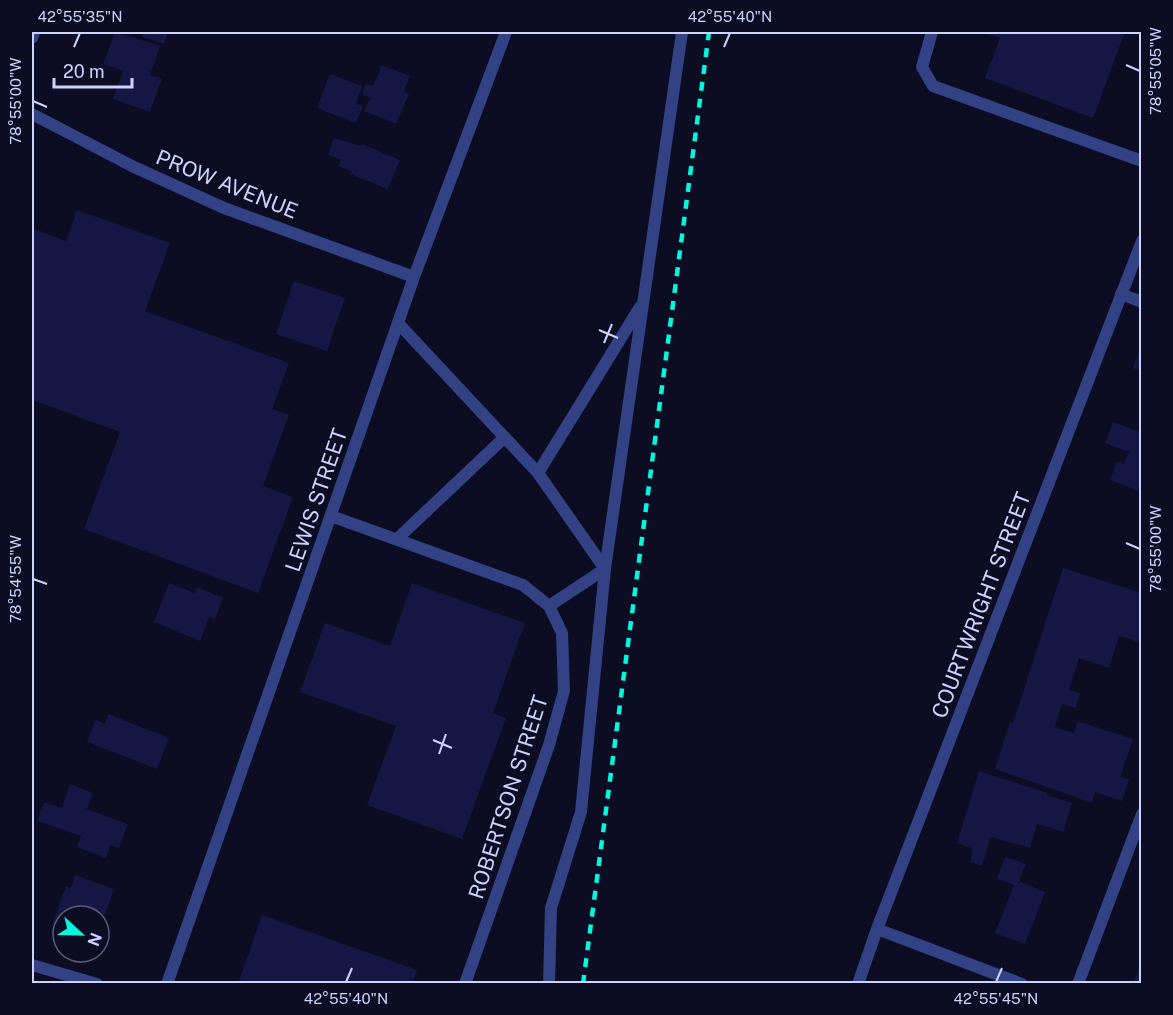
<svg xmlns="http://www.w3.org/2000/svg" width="1173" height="1015" font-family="'Public Sans',sans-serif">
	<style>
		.building { fill: #161745 }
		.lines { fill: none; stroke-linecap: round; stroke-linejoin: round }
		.lane { stroke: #334185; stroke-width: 12 }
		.street { stroke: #334185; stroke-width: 12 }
		.rail { stroke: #00f8de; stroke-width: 4.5; stroke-dasharray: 9 8; stroke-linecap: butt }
		.ticks { fill: none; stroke: #cdd2ff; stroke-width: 2 }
		.labels { text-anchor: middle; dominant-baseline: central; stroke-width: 4.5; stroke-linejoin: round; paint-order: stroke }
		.street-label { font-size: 21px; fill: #cdd2ff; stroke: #0c0c22 }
		.neatline { fill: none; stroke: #cdd2ff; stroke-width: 2 }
		.ticks-label { font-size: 15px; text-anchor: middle; fill: #cdd2ff }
	</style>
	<rect width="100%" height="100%" fill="#0c0c22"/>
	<!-- building -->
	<path class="building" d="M 115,32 L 160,46 L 150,75 L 162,79 L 150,112 L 113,99 L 123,71 L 103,64 Z
		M 144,32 L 168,32 L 164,44 L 142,37 Z
		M 981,32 L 1125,32 L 1093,118 L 985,78 L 1000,38 Z
		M 382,65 L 410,76 L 404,91 L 409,94 L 396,124 L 364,111 L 370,98 L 362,94 L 366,84 L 373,86 Z
		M 330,74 L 362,86 L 356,104 L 363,106 L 356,123 L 317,108 Z
		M 334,138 L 361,146 L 362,144 L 400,160 L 388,189 L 350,174 L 352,171 L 338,166 L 341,160 L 328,155 Z
		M 77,210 L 170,243 L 145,311 L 289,363 L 272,409 L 289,415 L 263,486 L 293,497 L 258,593 L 84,529 L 120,432 L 32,400 L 32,228 L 66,241 Z
		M 294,281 L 345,298 L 327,351 L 276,334 Z
		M 1141,345 L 1142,345 L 1142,371 L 1133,368 Z
		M 1113,422 L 1142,433 L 1142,492 L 1110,480 L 1117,461 L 1124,464 L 1129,452 L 1105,443 Z
		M 1063,568 L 1142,593 L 1142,643 L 1119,636 L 1109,668 L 1079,658 L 1069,690 L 1080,693 L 1076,708 L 1062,704 L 1055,727 L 1074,733 L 1078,721 L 1133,739 L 1120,777 L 1129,779 L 1122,801 L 1095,792 L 1092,803 L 995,769 L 1010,722 L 1013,723 Z
		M 169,583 L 195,593 L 197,587 L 223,598 L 215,619 L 209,617 L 200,641 L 154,622 Z
		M 412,583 L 525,623 L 493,713 L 506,718 L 462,839 L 367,805 L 396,726 L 300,692 L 325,623 L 390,646 Z
		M 108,714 L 169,738 L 157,769 L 87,742 L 96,720 L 105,724 Z
		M 979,771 L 1048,793 L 1047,795 L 1072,803 L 1063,832 L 1037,824 L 1030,848 L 991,837 L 982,866 L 970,862 L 973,849 L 957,843 Z
		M 70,784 L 93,793 L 87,809 L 128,824 L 119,848 L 110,845 L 106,858 L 77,847 L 81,836 L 37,821 L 44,802 L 62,808 Z
		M 1005,857 L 1026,864 L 1018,884 L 1021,882 L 1045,892 L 1025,944 L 995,933 L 1014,885 L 997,879 Z
		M 75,875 L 114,889 L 99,932 L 99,916 L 63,916 L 63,944 L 52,940 L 57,927 L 52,925 L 66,886 L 71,888 Z
		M 262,915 L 417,970 L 412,984 L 238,984 Z
		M 1141,961 L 1142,984 L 1133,984 Z"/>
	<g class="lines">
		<!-- lane -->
		<path class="lane" d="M 932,32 L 922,67 L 933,86 L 1142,161
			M 1121,294 L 1142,302
			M 398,323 L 538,473 L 605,569 L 549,606
			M 538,473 L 640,307
			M 397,539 L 505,437
			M 549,984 L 551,908 L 581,812 L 605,569 L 682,32
			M 1078,984 L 1142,814"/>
		<!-- street -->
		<path class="street" d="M 32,38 L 34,32
			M 32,114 L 132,166 L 224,208 L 414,277
			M 331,516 L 523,585 L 549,606 L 562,633 L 564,691 L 549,745 L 465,984
			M 877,929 L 1022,984
			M 32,965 L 97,984
			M 167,984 L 414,277 L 506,32
			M 858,984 L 877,929 L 1142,241"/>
		<!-- rail -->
		<path class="rail" d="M 583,984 L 709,32"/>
	</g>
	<!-- ticks -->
	<path class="ticks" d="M 74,47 L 80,33M 724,47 L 730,33M 1126,65 L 1140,71M 33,101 L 47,107M 599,330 L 618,338M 604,343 L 612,324M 1126,543 L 1140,549M 33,579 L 47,584M 433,740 L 452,748M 439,754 L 446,734M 346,982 L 352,968M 996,982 L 1002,968"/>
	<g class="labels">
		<!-- street labels -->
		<g class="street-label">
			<text transform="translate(227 184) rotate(22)">PROW AVENUE</text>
			<text transform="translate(316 500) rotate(-71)">LEWIS STREET</text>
			<text transform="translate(981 605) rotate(-69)">COURTWRIGHT STREET</text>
			<text transform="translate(508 797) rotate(-72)">ROBERTSON STREET</text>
		</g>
	</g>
	<!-- border -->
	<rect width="1173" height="1015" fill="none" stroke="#0c0c22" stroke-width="66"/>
	<!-- north arrow -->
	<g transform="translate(81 934) rotate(112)"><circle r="28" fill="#0c0c22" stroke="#595b7a" stroke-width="1.5"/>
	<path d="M0-4.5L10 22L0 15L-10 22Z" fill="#00f8de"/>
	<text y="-9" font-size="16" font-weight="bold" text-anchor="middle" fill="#cdd2ff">N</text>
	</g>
	<!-- scale -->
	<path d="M54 78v9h78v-9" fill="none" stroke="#cdd2ff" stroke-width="3"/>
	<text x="63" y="78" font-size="18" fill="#cdd2ff" stroke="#0c0c22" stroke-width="4.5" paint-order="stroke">20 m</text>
	<rect x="33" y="33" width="1107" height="949" class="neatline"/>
	<g class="ticks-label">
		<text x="80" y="22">42°55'35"N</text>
		<text x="730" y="22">42°55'40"N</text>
		<text transform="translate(1156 71) rotate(-90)" y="5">78°55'05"W</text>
		<text transform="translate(16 101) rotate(-90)" y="5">78°55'00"W</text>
		<text transform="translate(1156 549) rotate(-90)" y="5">78°55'00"W</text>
		<text transform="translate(16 579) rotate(-90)" y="5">78°54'55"W</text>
		<text x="346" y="1004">42°55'40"N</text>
		<text x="996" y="1004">42°55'45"N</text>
	</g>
</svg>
